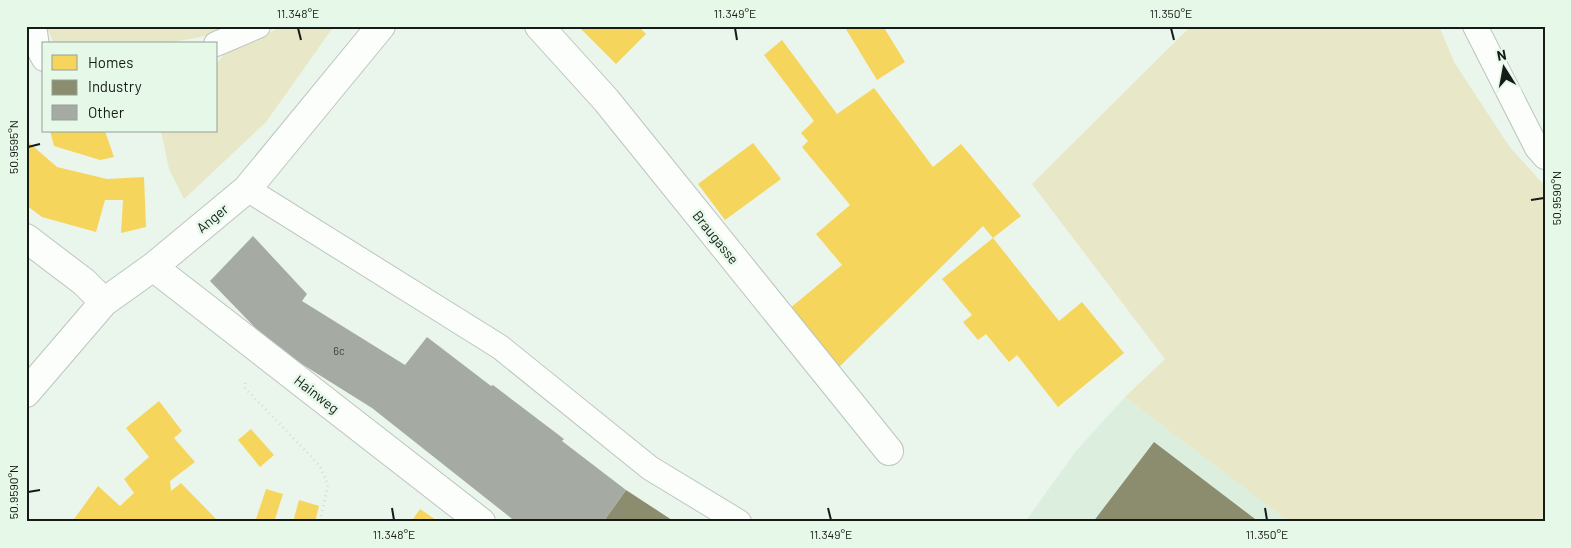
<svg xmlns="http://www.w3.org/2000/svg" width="1571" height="548" font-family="Barlow,sans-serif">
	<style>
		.built { fill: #dcefdf }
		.green { fill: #e8e7c7 }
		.homes { fill: #f6d55c }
		.industry { fill: #8c8c6e }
		.building { fill: #a5aba3 }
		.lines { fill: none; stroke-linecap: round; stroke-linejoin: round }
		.lane-casing { stroke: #bdc5be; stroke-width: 26 }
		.street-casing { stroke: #bdc5be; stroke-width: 30 }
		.path { stroke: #d8dcd8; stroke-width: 3; stroke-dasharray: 1 4; stroke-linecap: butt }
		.lane { stroke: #fcfefc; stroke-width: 24 }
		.street { stroke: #fcfefc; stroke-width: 28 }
		.ticks { fill: none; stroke: #151b16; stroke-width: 2 }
		.labels { text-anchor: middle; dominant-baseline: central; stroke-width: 5; stroke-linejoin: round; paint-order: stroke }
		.number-label { font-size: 11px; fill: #393f39 }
		.street-label { font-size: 14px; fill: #151b16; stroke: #e6f9e9 }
		.neatline { fill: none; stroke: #151b16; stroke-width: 2 }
		.ticks-label { font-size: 12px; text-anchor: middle; fill: #151b16 }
	</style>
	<rect width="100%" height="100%" fill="#eaf5ec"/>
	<!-- built -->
	<path class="built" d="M 1125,397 L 1289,522 L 1025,522 L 1076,451 Z"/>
	<!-- green -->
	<path class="green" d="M 46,26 L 233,26 C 184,49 108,44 54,44 Z
		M 284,26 L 334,26 L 266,122 L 184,199 L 169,169 L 161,131 L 216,131 L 216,64 L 227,51 Z
		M 1191,26 L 1439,26 L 1454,62 L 1509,146 L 1545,186 L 1545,522 L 1289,522 L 1125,397 L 1165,359 L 1032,184 Z"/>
	<!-- homes -->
	<path class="homes" d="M 578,26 L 638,26 L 646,34 L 616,64 Z
		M 844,26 L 883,26 L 905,62 L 877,80 Z
		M 782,40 L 837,114 L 874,88 L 933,167 L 961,144 L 1021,216 L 993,238 L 983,226 L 835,371 L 789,309 L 842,265 L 816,234 L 850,205 L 802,147 L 808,141 L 801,133 L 814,121 L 764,55 Z
		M 50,131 L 105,131 L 114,157 L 100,160 L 54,146 Z
		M 26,140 L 57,167 L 107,179 L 144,177 L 146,227 L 121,233 L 123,200 L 105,200 L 96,232 L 42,217 L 26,205 Z
		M 753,143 L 781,179 L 725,220 L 698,184 Z
		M 993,238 L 1059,321 L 1082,302 L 1124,353 L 1058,407 L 1017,355 L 1009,362 L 986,334 L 978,340 L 963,322 L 972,315 L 942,279 Z
		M 159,401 L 182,431 L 174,438 L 195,462 L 170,481 L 171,491 L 181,483 L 219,522 L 72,522 L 98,486 L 120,506 L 134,493 L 124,479 L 149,457 L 126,428 Z
		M 251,429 L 274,455 L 260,467 L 238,440 Z
		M 266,489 L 283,494 L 274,522 L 255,522 Z
		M 299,500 L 319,506 L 315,522 L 293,522 Z
		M 420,509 L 439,522 L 411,522 Z"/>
	<!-- industry -->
	<path class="industry" d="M 1154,442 L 1259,522 L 1093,522 Z
		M 626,490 L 675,522 L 603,522 Z"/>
	<!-- building -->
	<path class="building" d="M 253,236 L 307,294 L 302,301 L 405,365 L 427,337 L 491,386 L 493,385 L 564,439 L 562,441 L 626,490 L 603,522 L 516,522 L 372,408 L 273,346 L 210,281 Z"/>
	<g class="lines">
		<!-- lane casing -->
		<g class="lane-casing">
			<path id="lane" d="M 34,26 L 37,46 L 44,59
				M 1475,26 L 1537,148 L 1545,157
				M 216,44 L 258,26
				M 247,189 L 500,347 L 650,468 L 739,522"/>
		</g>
		<!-- street casing -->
		<g class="street-casing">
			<path id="street" d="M 539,26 L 606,100 L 889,451
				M 26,238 L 84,282 L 104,302
				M 153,267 L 481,522
				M 26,393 L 104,302 L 153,267 L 247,189 L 381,26"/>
		</g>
		<!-- path -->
		<path class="path" d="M 245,383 L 244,387 L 320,466 L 328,485 L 320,522"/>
		<!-- lane -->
		<use href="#lane" class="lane"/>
		<!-- street -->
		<use href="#street" class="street"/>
	</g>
	<!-- ticks -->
	<path class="ticks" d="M 298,28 L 301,40M 735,28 L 737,40M 1171,28 L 1174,40M 28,147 L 40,144M 1531,200 L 1544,198M 28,492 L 40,490M 392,508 L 394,520M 828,508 L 831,520M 1265,508 L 1267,520"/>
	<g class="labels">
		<!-- number labels -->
		<g class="number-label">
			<text x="339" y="350">6c</text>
		</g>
		<!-- street labels -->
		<g class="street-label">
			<text transform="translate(212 218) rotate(-40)">Anger</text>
			<text transform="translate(716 237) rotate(51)">Braugasse</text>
			<text transform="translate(317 394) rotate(38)">Hainweg</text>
		</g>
	</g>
	<!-- border -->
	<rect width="1571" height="548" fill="none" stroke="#e6f9e9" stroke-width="55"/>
	<!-- legend -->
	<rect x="42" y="42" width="175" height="90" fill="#e6f9e9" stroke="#92a095"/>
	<rect x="52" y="55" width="25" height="15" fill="#f6d55c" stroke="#92a095"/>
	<text x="88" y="68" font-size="15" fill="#151b16">Homes</text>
	<rect x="52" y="80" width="25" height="15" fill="#8c8c6e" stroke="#92a095"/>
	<text x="88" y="92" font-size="15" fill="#151b16">Industry</text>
	<rect x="52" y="105" width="25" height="15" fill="#a5aba3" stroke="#92a095"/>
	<text x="88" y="118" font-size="15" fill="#151b16">Other</text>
	<!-- north arrow -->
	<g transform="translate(1504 68) rotate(349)" stroke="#e6f9e9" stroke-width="4" paint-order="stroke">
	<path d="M0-4L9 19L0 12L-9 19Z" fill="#151b16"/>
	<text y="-8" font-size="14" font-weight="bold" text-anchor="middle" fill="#151b16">N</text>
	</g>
	<rect x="28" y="28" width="1516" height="492" class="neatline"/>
	<g class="ticks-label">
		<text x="298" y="18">11.348°E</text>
		<text x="735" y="18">11.349°E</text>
		<text x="1171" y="18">11.350°E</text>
		<text transform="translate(14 147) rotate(-90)" y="4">50.9595°N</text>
		<text transform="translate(1557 198) rotate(-90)" y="4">50.9590°N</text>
		<text transform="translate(14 492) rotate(-90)" y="4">50.9590°N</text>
		<text x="394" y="539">11.348°E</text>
		<text x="831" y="539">11.349°E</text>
		<text x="1267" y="539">11.350°E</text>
	</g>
</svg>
